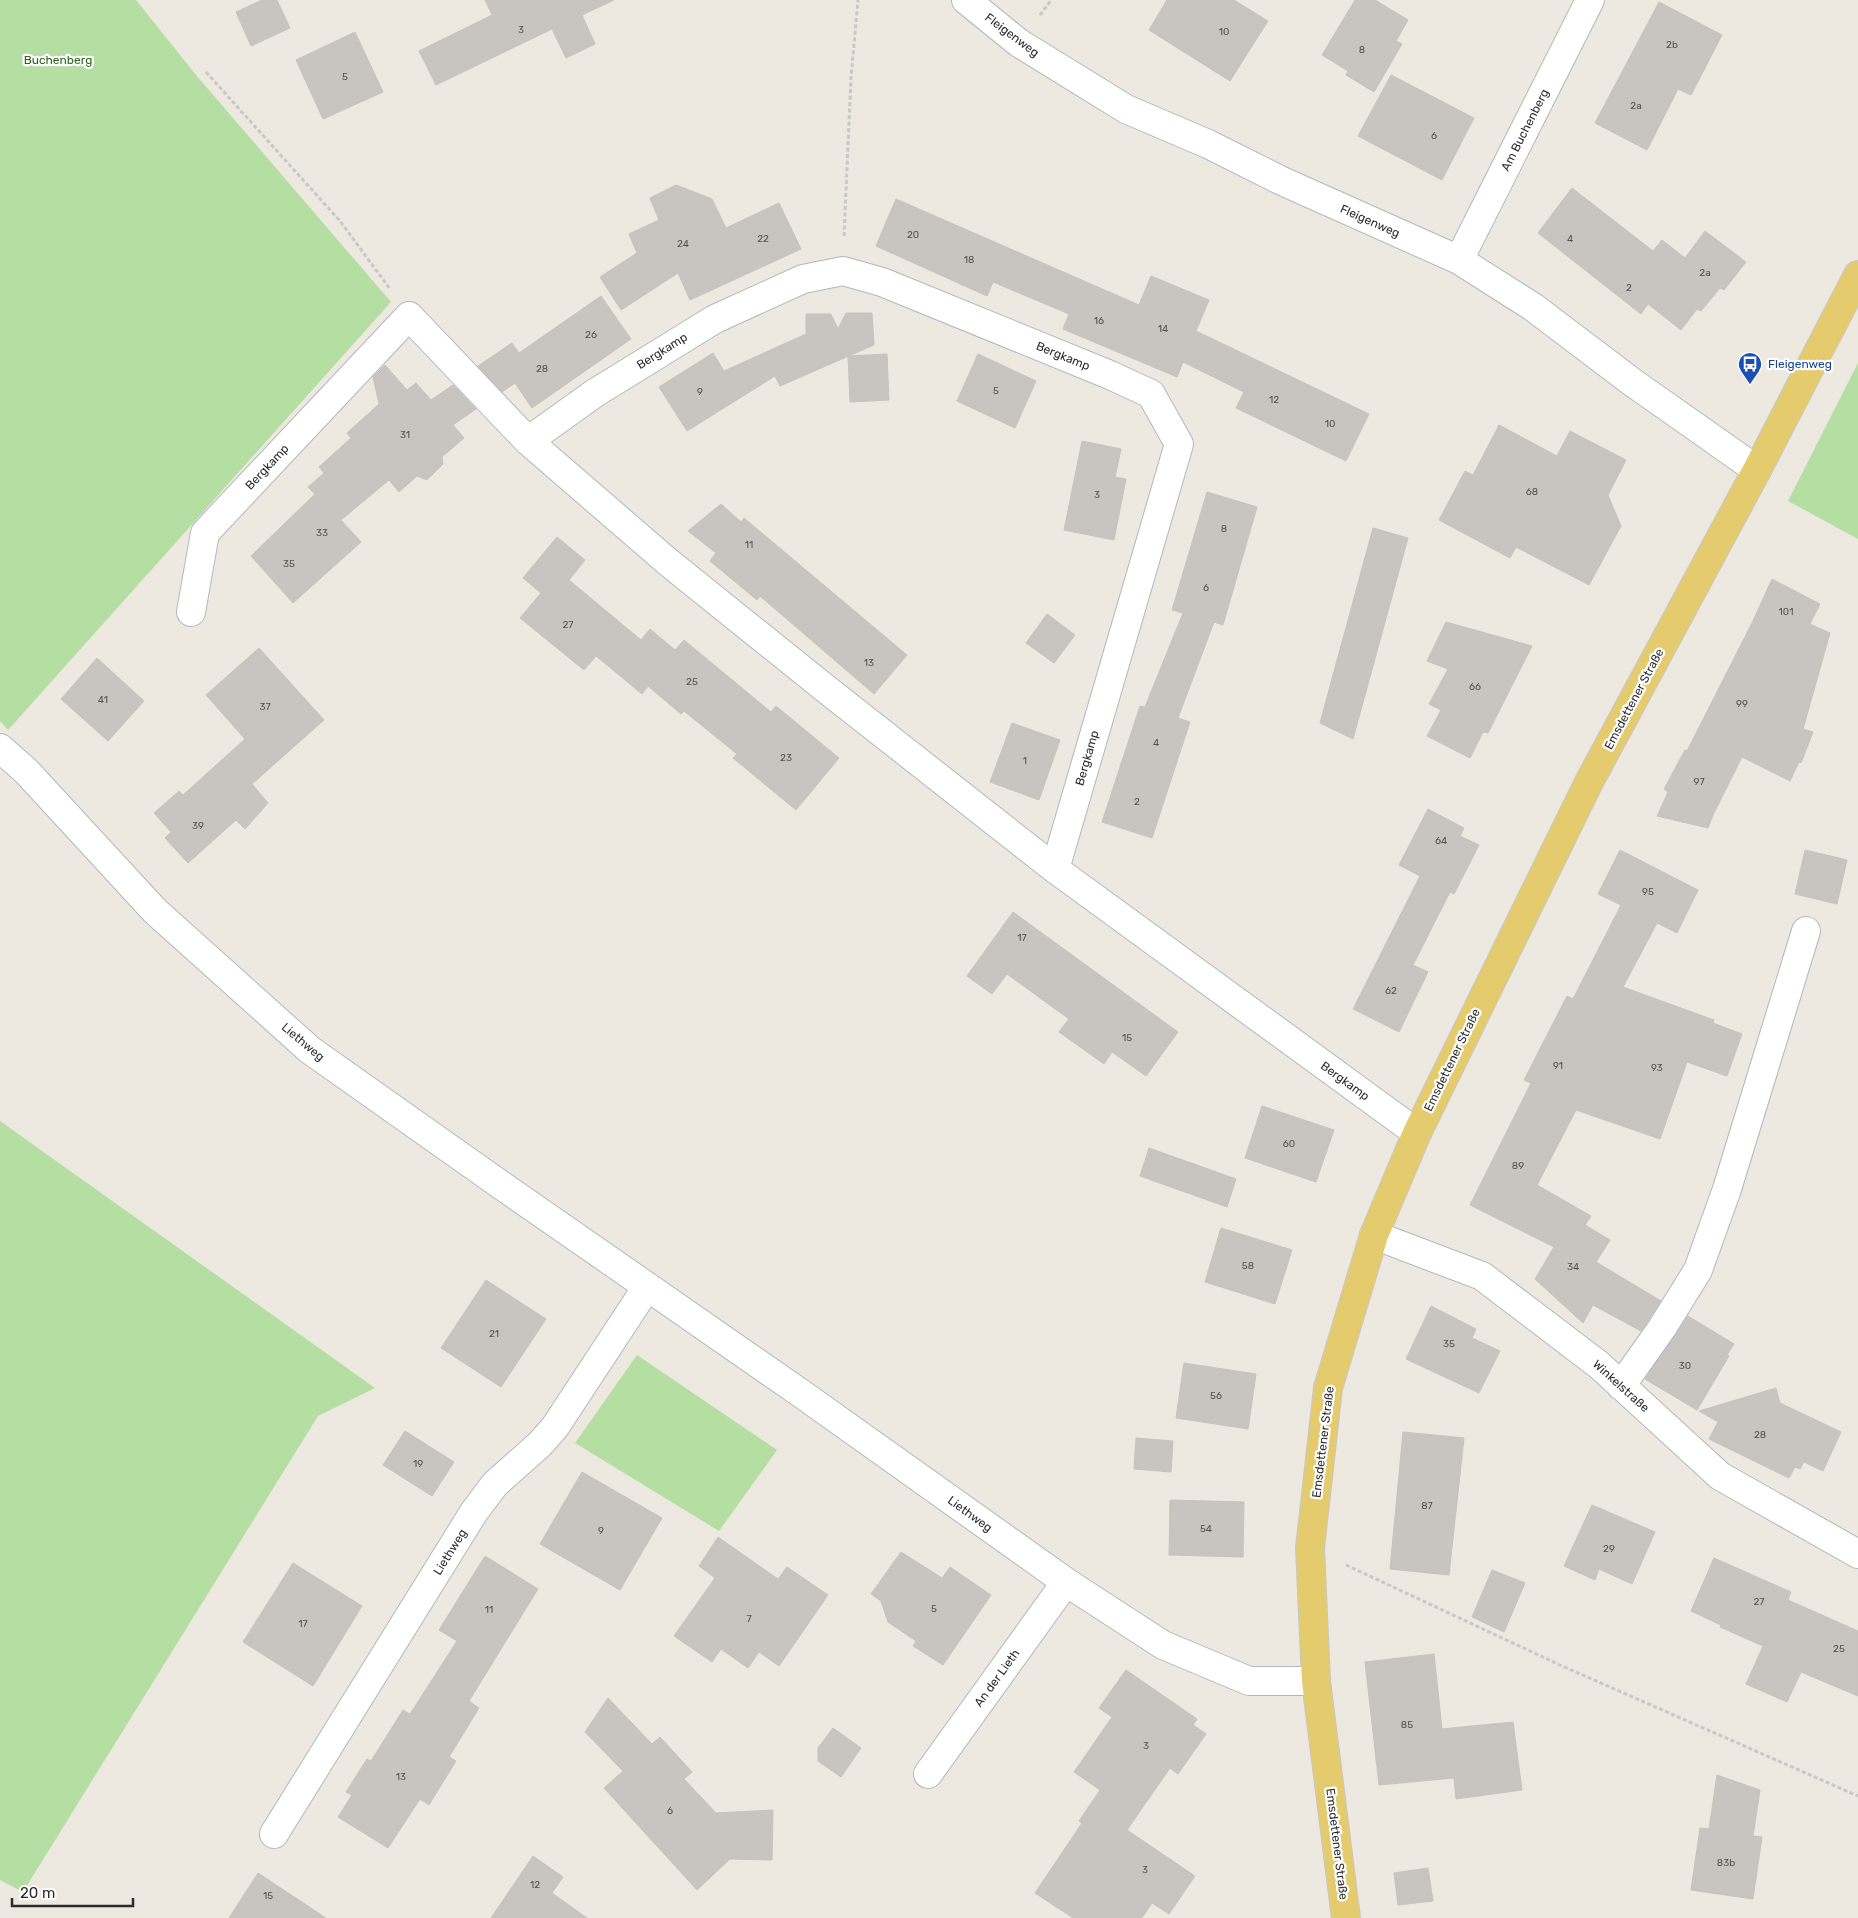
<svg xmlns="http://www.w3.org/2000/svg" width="1858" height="1918" font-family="Rubik,sans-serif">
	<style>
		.green { fill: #b5dea2 }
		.building { fill: #c8c4bf; stroke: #c8c3ba }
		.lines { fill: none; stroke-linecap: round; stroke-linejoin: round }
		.minor-casing { stroke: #b4b6be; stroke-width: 30 }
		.major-casing { stroke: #c8c8c8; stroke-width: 30 }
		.path { stroke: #c8c8c8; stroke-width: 3; stroke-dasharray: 4 2.5; stroke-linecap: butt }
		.minor { stroke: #fff; stroke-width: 28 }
		.major { stroke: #e4cc6e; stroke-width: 28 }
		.labels { text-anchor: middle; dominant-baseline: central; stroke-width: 4.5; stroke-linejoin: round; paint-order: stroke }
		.number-label { font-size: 10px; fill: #535251 }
		.street-label { font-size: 12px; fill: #2c2c2c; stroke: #fff }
		.park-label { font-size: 12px; fill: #2e6422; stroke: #fff }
		.transit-label { font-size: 12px; fill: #164399; stroke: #fff; text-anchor: start }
	</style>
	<rect width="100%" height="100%" fill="#ede8e0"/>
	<!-- green -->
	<path class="green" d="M 0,0 L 136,0 L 196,75 L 391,302 L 8,730 L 0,721 Z
		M 1858,363 L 1858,539 L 1788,501 Z
		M 0,1121 L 375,1388 L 318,1416 L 23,1892 L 0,1880 Z
		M 637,1355 L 777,1450 L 719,1531 L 575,1443 Z"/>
	<!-- building -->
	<path class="building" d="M 262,0 L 277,0 L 290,28 L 251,46 L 236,12 Z
		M 485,0 L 614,0 L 582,15 L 595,44 L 566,58 L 552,29 L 436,85 L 419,51 L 492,15 Z
		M 1167,0 L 1234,0 L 1268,21 L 1230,81 L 1149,30 Z
		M 1355,0 L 1375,0 L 1408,20 L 1396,41 L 1402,44 L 1374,92 L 1346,75 L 1348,71 L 1322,55 Z
		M 1659,2 L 1722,35 L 1691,95 L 1678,89 L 1647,150 L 1595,123 Z
		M 355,32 L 383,92 L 323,119 L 296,60 Z
		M 1391,75 L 1474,118 L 1442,180 L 1358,136 Z
		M 676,185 L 712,199 L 726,228 L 779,203 L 801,249 L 690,300 L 678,273 L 621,310 L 600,277 L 637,253 L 629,234 L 659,220 L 650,198 Z
		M 1572,188 L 1653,251 L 1662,240 L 1685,258 L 1705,231 L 1746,262 L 1724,290 L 1720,288 L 1701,311 L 1697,309 L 1681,330 L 1648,304 L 1641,314 L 1538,233 Z
		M 896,199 L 1139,305 L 1151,276 L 1209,300 L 1196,331 L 1369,414 L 1346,461 L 1236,408 L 1244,392 L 1183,362 L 1177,377 L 1063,329 L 1069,314 L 993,282 L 987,296 L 876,246 Z
		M 601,296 L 631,339 L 532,408 L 515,383 L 502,392 L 478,366 L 512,343 L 519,353 Z
		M 846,313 L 872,313 L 874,345 L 780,386 L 775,376 L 687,431 L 659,387 L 713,353 L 724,371 L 806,334 L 806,314 L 831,314 L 838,329 Z
		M 887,354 L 889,400 L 850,402 L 848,356 Z
		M 978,354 L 1036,381 L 1015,428 L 957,401 Z
		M 385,365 L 407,390 L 416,383 L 431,400 L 453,385 L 476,409 L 453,425 L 464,438 L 442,457 L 443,464 L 427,480 L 417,476 L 399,492 L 389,480 L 341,520 L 361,542 L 293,603 L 251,556 L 315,494 L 308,487 L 324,473 L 319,467 L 351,438 L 347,433 L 379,404 L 373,377 Z
		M 1499,425 L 1557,456 L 1570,431 L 1626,460 L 1608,495 L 1621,526 L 1589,585 L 1516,547 L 1510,558 L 1439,520 L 1465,471 L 1473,475 Z
		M 1082,441 L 1121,449 L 1115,477 L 1126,479 L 1114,540 L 1064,530 Z
		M 1207,492 L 1257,507 L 1223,625 L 1214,622 L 1178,718 L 1190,722 L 1152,838 L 1102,822 L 1140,706 L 1145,707 L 1183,613 L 1172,610 Z
		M 721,504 L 741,522 L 744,518 L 907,655 L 874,694 L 760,596 L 757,600 L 710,561 L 716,553 L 688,531 Z
		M 1373,528 L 1408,538 L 1353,739 L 1320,723 Z
		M 557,537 L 585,560 L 569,580 L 641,640 L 650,629 L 675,650 L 684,640 L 771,712 L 776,706 L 839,758 L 796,810 L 733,758 L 737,754 L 684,711 L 681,714 L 648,686 L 642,694 L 596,656 L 584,670 L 520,618 L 541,593 L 523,578 Z
		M 1772,579 L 1820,604 L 1810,624 L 1830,633 L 1803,729 L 1813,732 L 1801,763 L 1799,762 L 1790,781 L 1742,757 L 1713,815 L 1708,828 L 1657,816 L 1668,792 L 1664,789 L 1685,750 L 1687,751 L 1753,621 Z
		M 1047,614 L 1075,635 L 1054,663 L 1026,643 Z
		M 1446,622 L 1532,646 L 1488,733 L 1483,732 L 1470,758 L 1427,736 L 1441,710 L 1429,704 L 1448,669 L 1427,661 Z
		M 259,648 L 324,720 L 252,784 L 268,803 L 245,829 L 236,820 L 188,863 L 165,838 L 171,832 L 154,813 L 179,791 L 183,795 L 245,739 L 206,695 Z
		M 97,658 L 144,701 L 108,741 L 61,699 Z
		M 1012,723 L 1060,740 L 1039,800 L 990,782 Z
		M 1428,809 L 1464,828 L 1460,836 L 1479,845 L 1454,894 L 1450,892 L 1413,965 L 1428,972 L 1399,1032 L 1353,1009 L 1420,876 L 1399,865 Z
		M 1620,850 L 1698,890 L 1677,933 L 1657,923 L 1623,987 L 1714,1020 L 1713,1023 L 1742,1034 L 1727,1076 L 1687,1062 L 1660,1139 L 1576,1110 L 1537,1185 L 1591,1216 L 1585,1225 L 1610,1240 L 1596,1262 L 1661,1301 L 1641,1331 L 1593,1305 L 1583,1323 L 1535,1279 L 1554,1247 L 1470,1205 L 1531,1083 L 1524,1080 L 1567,996 L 1573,999 L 1621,905 L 1598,894 Z
		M 1805,850 L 1847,860 L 1837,904 L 1795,894 Z
		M 1013,912 L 1178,1032 L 1146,1076 L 1112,1052 L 1104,1064 L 1059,1032 L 1069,1019 L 1007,974 L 992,994 L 967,976 Z
		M 1262,1106 L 1334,1130 L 1316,1182 L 1245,1158 Z
		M 1149,1148 L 1236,1179 L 1227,1207 L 1140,1176 Z
		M 1221,1228 L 1292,1250 L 1275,1304 L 1205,1282 Z
		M 486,1280 L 546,1319 L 501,1387 L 441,1348 Z
		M 1431,1306 L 1476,1329 L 1472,1338 L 1500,1351 L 1479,1393 L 1406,1359 Z
		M 1688,1316 L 1734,1344 L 1727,1355 L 1729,1356 L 1697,1410 L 1645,1379 Z
		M 1184,1363 L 1256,1374 L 1248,1429 L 1176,1418 Z
		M 1776,1388 L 1780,1403 L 1841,1432 L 1823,1471 L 1804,1462 L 1800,1469 L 1795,1467 L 1789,1478 L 1709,1439 L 1718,1422 L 1699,1411 Z
		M 405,1431 L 454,1462 L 432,1496 L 383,1465 Z
		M 1403,1432 L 1464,1438 L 1449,1575 L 1390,1569 Z
		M 1136,1438 L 1173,1441 L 1171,1472 L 1134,1469 Z
		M 582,1472 L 662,1518 L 620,1590 L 540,1544 Z
		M 1170,1500 L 1244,1502 L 1243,1557 L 1169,1555 Z
		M 1592,1505 L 1655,1532 L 1632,1584 L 1599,1569 L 1595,1580 L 1564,1566 Z
		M 718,1537 L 778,1579 L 787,1567 L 828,1595 L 779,1666 L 759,1652 L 748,1668 L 721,1649 L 712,1662 L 674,1636 L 715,1578 L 699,1566 Z
		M 901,1552 L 942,1578 L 950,1567 L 991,1595 L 943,1665 L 913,1646 L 916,1641 L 888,1622 L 881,1601 L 871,1594 Z
		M 485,1556 L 538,1589 L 469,1701 L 479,1708 L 449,1757 L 456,1761 L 429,1805 L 420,1799 L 388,1848 L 338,1817 L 352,1795 L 346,1792 L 367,1759 L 371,1761 L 403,1710 L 410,1714 L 457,1641 L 439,1630 Z
		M 1714,1558 L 1791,1592 L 1788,1600 L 1858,1631 L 1858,1696 L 1801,1672 L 1787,1702 L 1746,1684 L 1763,1646 L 1720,1627 L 1721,1625 L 1691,1611 Z
		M 293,1563 L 362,1606 L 313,1686 L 243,1642 Z
		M 1492,1570 L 1525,1583 L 1504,1632 L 1472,1617 Z
		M 1434,1654 L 1442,1729 L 1513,1722 L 1522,1790 L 1456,1799 L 1454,1778 L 1379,1785 L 1365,1662 Z
		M 1126,1670 L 1197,1719 L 1193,1725 L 1206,1734 L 1178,1774 L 1170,1768 L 1127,1830 L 1195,1876 L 1169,1914 L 1152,1903 L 1142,1918 L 1073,1918 L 1035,1893 L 1082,1823 L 1079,1821 L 1100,1790 L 1074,1772 L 1112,1717 L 1099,1708 Z
		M 608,1698 L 652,1744 L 660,1737 L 692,1772 L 684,1779 L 716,1813 L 773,1810 L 772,1860 L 730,1859 L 697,1890 L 604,1788 L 623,1771 L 585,1732 Z
		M 833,1728 L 861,1748 L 841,1777 L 818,1761 L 818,1748 Z
		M 1717,1775 L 1760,1790 L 1753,1836 L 1762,1837 L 1753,1899 L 1691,1890 L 1700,1828 L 1709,1829 Z
		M 533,1856 L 563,1877 L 552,1893 L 587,1918 L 491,1918 Z
		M 1428,1868 L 1433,1901 L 1398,1905 L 1394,1873 Z
		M 258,1873 L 326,1918 L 229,1918 Z"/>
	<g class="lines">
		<!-- minor casing -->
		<g class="minor-casing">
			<path id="minor" d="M 966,0 L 1019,43 L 1126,109 L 1208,144 L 1282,181 L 1459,260 L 1533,307 L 1632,382 L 1757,470
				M 1459,260 L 1590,0
				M 528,441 L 595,393 L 715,319 L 803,279 L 843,271 L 882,282 L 1110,375 L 1151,394 L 1179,444 L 1055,869
				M 191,612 L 205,533 L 409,316 L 528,441 L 668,562 L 826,689 L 1055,869 L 1417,1133
				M 0,748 L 27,772 L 155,911 L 310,1050 L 501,1185 L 799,1392 L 1066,1582 L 1163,1645 L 1249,1681 L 1316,1681
				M 1374,1235 L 1482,1276 L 1599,1365 L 1720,1476 L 1858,1554
				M 1621,1386 L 1662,1328 L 1698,1270 L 1727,1189 L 1806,931
				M 928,1774 L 1066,1582
				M 274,1834 L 474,1512 L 495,1484 L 540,1444 L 555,1427 L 647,1287"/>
		</g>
		<!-- major casing -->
		<g class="major-casing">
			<path id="major" d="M 1346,1918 L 1316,1681 L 1310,1548 L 1328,1388 L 1374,1235 L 1417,1133 L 1589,782 L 1757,470 L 1858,275"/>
		</g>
		<!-- path -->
		<path class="path" d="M 1040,15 L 1051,0
			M 206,72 L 340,221 L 390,289
			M 844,236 L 851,78 L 858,0
			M 1346,1565 L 1560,1665 L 1858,1796"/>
		<!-- minor -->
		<use href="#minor" class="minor"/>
		<!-- major -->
		<use href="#major" class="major"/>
	</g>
	<!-- icons -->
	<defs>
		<g id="bus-pin" transform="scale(1.25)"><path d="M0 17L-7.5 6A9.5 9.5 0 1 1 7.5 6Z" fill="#1a4fb4" stroke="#fff"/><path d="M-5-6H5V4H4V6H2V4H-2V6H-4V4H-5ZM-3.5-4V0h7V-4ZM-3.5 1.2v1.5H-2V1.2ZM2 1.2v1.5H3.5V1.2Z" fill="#fff"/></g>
	</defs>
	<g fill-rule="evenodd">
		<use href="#bus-pin" x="1750" y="364"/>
	</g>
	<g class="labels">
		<!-- number labels -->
		<g class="number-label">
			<text x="521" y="30">3</text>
			<text x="1224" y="32">10</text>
			<text x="1672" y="45">2b</text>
			<text x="1362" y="50">8</text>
			<text x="345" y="77">5</text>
			<text x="1636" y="106">2a</text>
			<text x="1434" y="136">6</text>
			<text x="913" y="235">20</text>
			<text x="763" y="239">22</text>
			<text x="1570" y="239">4</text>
			<text x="683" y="244">24</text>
			<text x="969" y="260">18</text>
			<text x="1705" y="273">2a</text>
			<text x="1629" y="288">2</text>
			<text x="1099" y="321">16</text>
			<text x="1163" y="329">14</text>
			<text x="591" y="335">26</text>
			<text x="542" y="369">28</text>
			<text x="996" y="391">5</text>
			<text x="700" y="392">9</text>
			<text x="1274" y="400">12</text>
			<text x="1330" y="424">10</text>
			<text x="405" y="435">31</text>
			<text x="1532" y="492">68</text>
			<text x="1097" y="495">3</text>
			<text x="1224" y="529">8</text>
			<text x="322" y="533">33</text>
			<text x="749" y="545">11</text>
			<text x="289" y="564">35</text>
			<text x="1206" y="588">6</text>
			<text x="1786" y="612">101</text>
			<text x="568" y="625">27</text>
			<text x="869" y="663">13</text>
			<text x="692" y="682">25</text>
			<text x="1475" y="687">66</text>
			<text x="103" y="700">41</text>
			<text x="1742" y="704">99</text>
			<text x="265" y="707">37</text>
			<text x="1156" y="743">4</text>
			<text x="786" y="758">23</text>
			<text x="1025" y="761">1</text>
			<text x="1699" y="782">97</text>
			<text x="1137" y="802">2</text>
			<text x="198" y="826">39</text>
			<text x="1441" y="841">64</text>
			<text x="1648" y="892">95</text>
			<text x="1022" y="938">17</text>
			<text x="1391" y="991">62</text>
			<text x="1127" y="1038">15</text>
			<text x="1558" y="1066">91</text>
			<text x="1657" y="1068">93</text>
			<text x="1289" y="1144">60</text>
			<text x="1518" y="1166">89</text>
			<text x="1248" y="1266">58</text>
			<text x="1573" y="1267">34</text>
			<text x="494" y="1334">21</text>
			<text x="1449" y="1344">35</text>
			<text x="1685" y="1366">30</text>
			<text x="1216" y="1396">56</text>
			<text x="1760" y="1435">28</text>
			<text x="418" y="1464">19</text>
			<text x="1427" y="1506">87</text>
			<text x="1206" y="1529">54</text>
			<text x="601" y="1531">9</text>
			<text x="1609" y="1549">29</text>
			<text x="1759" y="1602">27</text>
			<text x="934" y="1609">5</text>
			<text x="489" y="1610">11</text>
			<text x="749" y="1619">7</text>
			<text x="303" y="1624">17</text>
			<text x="1839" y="1649">25</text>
			<text x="1407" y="1725">85</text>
			<text x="1146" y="1746">3</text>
			<text x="401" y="1777">13</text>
			<text x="670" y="1811">6</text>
			<text x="1726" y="1863">83b</text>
			<text x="1145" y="1870">3</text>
			<text x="535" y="1885">12</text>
			<text x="268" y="1896">15</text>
		</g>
		<!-- street labels -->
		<g class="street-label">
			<text transform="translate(1012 35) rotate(37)">Fleigenweg</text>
			<text transform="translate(1525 130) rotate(-63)">Am Buchenberg</text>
			<text transform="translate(1370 221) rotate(24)">Fleigenweg</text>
			<text transform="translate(662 351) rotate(-32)">Bergkamp</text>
			<text transform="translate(1063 356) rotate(22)">Bergkamp</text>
			<text transform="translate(267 467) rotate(-47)">Bergkamp</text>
			<text transform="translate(1634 699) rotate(-62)">Emsdettener Straße</text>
			<text transform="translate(1087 758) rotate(-74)">Bergkamp</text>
			<text transform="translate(303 1042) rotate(40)">Liethweg</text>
			<text transform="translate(1452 1060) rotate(-64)">Emsdettener Straße</text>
			<text transform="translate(1345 1081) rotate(36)">Bergkamp</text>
			<text transform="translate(1621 1386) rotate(42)">Winkelstraße</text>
			<text transform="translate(1323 1442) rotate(-83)">Emsdettener Straße</text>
			<text transform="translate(970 1514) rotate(36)">Liethweg</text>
			<text transform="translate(450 1552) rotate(-58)">Liethweg</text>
			<text transform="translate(997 1678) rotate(-54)">An der Lieth</text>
			<text transform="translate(1337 1844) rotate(83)">Emsdettener Straße</text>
		</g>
		<!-- park labels -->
		<g class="park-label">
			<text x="58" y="60">Buchenberg</text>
		</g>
		<!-- transit labels -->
		<g class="transit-label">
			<text x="1768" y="364">Fleigenweg</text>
		</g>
	</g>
	<!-- scale -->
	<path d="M12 1898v8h121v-8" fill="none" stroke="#2c2c2c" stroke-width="2.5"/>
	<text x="20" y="1898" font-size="15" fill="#2c2c2c" stroke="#ffffff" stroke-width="4" paint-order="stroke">20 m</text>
</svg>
